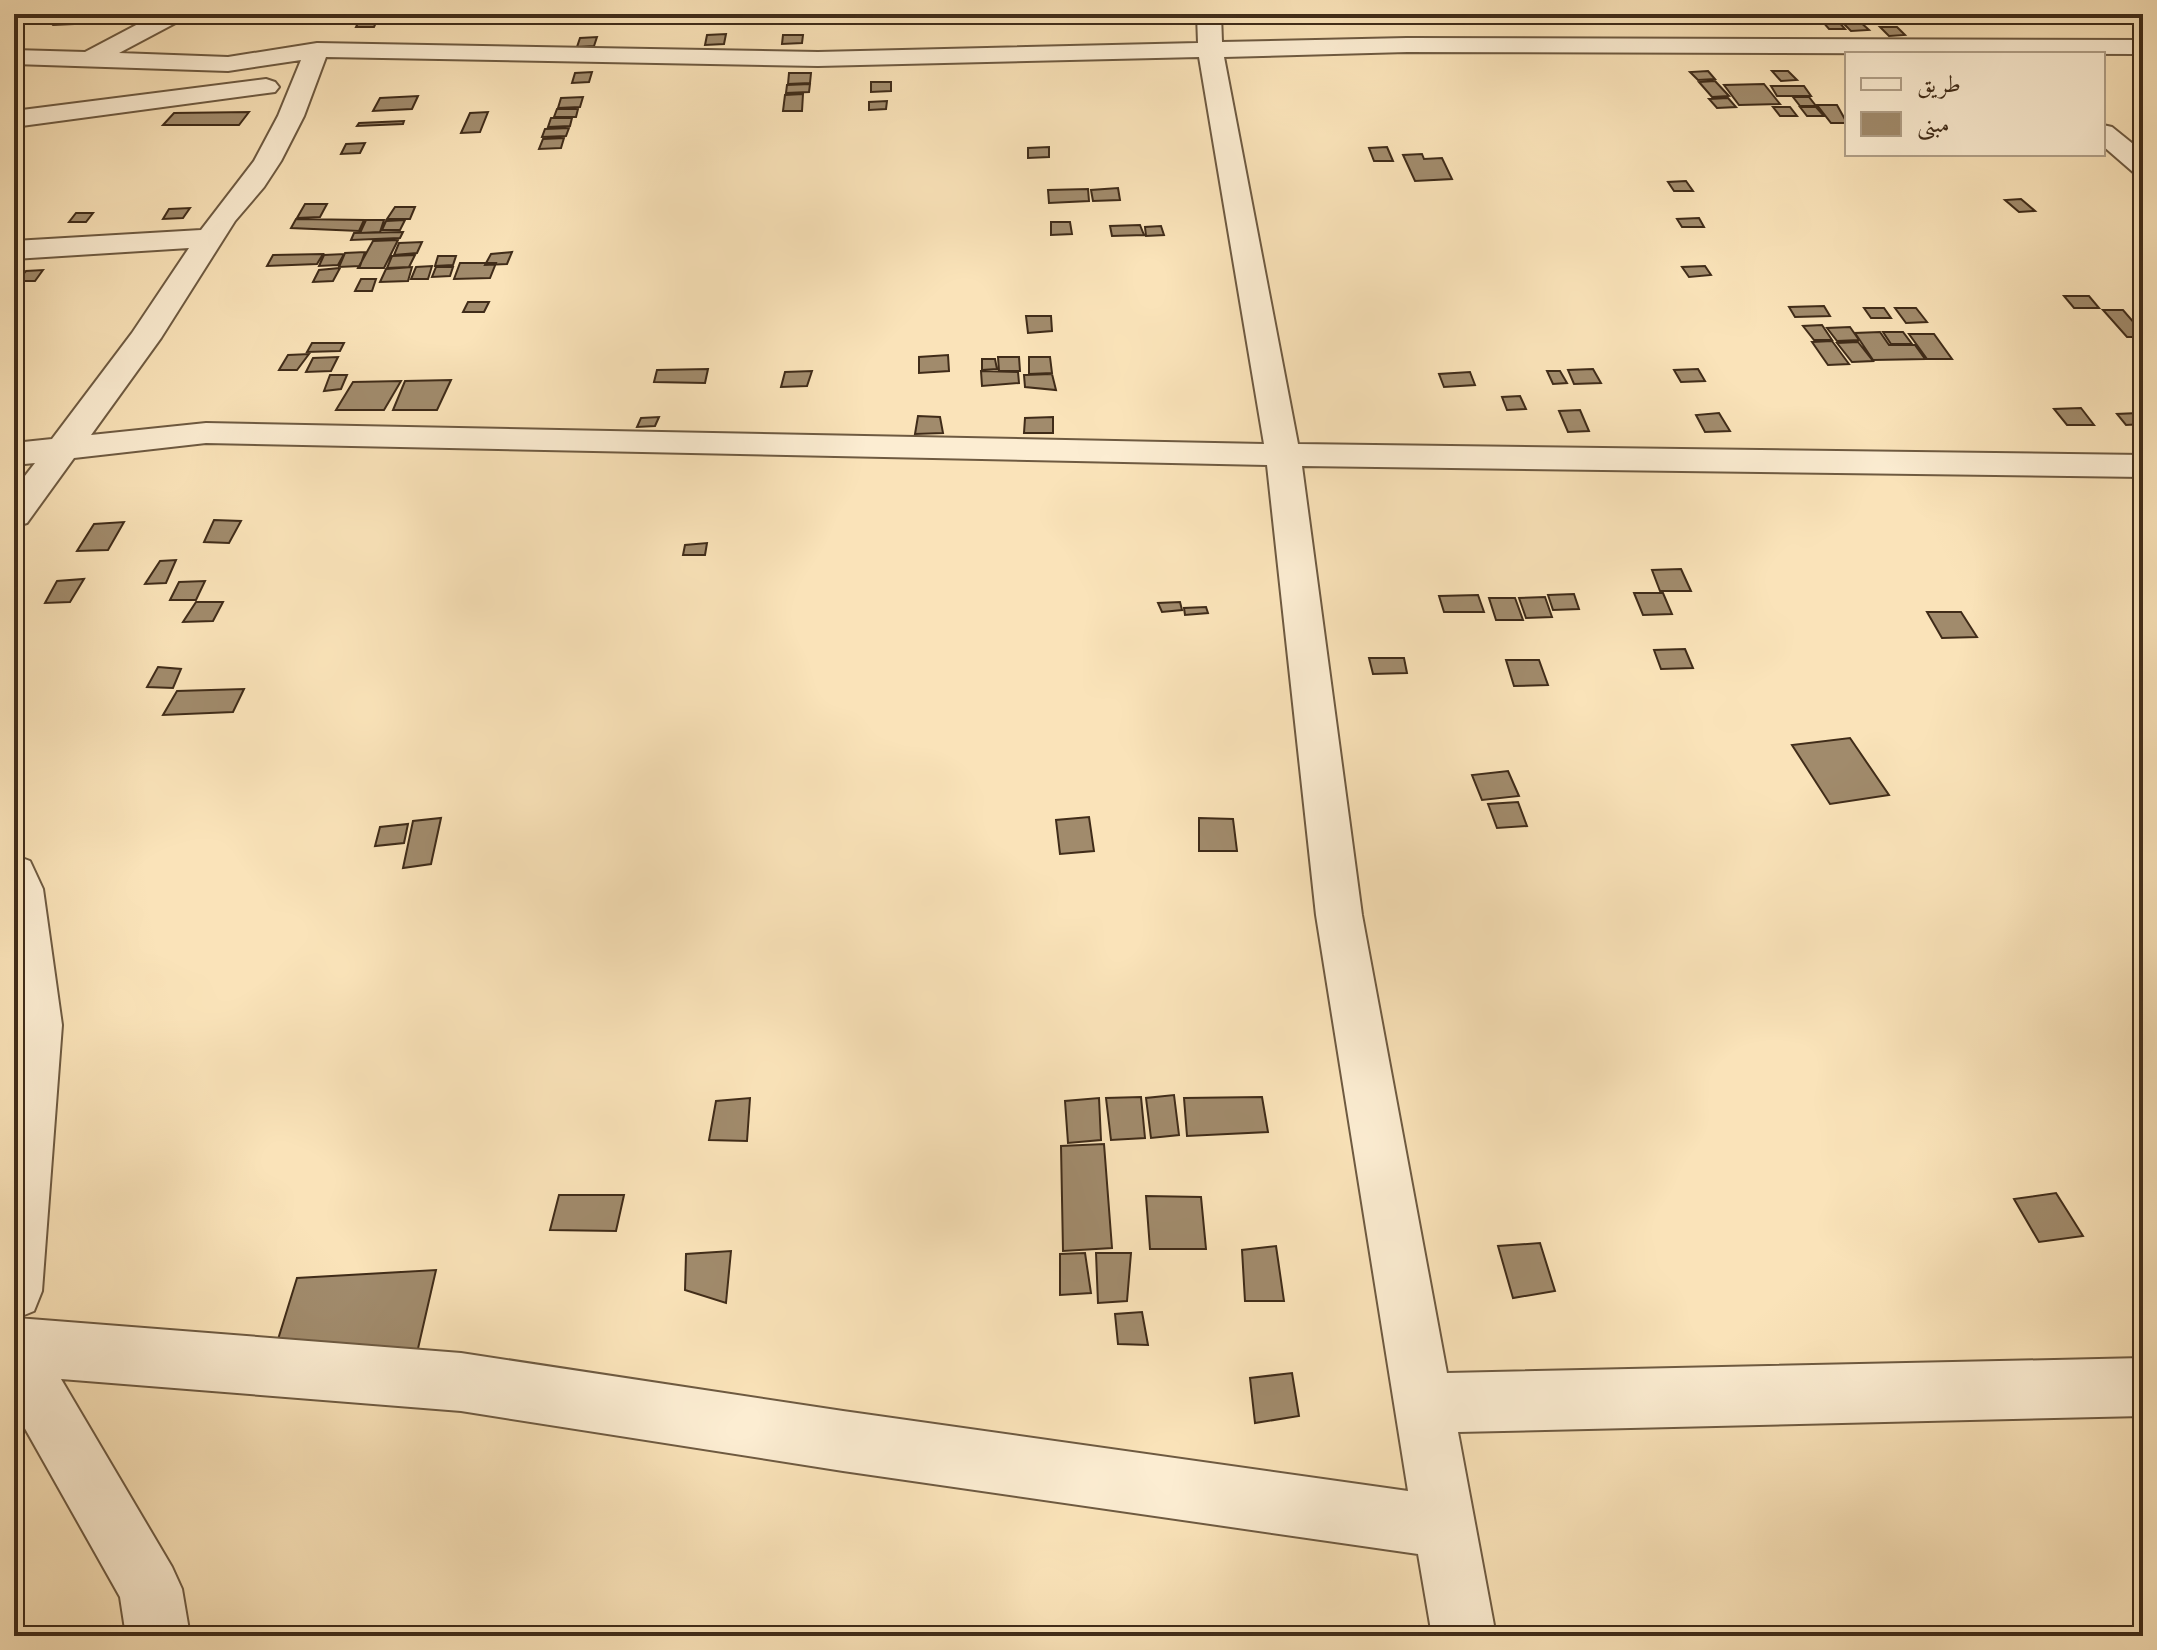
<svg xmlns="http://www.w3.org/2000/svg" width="2157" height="1650" font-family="'Libre Caslon Text',Amiri,serif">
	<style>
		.building { fill: #a18b6c; stroke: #402c19; stroke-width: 2 }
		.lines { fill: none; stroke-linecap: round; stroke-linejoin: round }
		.street-casing { stroke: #6e5a41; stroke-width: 4 }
		.street { fill: #fcedd2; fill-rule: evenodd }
	</style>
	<rect width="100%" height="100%" fill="#fae3b9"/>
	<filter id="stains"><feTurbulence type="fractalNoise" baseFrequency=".0025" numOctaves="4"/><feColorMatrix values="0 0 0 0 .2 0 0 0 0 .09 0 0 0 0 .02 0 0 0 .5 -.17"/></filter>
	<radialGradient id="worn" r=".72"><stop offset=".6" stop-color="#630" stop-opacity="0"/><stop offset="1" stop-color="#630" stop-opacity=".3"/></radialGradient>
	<!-- building -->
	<path class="building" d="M 1816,14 L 1832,14 L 1845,29 L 1829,29 Z
		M 1876,14 L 1905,14 L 1912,21 L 1891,22 Z
		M 80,16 L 74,24 L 54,25 L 61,17 Z
		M 378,18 L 374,27 L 356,27 L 360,19 Z
		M 1839,19 L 1857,19 L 1869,30 L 1851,31 Z
		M 1880,27 L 1897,27 L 1905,35 L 1889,36 Z
		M 726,34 L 724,44 L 705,45 L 707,35 Z
		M 783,35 L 803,35 L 802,43 L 782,44 Z
		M 597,37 L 594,46 L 577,47 L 580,38 Z
		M 1708,71 L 1715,79 L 1698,80 L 1690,72 Z
		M 1772,71 L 1788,71 L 1797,80 L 1781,81 Z
		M 592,72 L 589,82 L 572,83 L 575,73 Z
		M 789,73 L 811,73 L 810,83 L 788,84 Z
		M 1715,81 L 1729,96 L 1712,97 L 1699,82 Z
		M 871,82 L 891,82 L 891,91 L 871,92 Z
		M 810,84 L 809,92 L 786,93 L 787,85 Z
		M 1764,84 L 1780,104 L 1739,105 L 1724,85 Z
		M 1771,86 L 1804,86 L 1811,96 L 1777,96 Z
		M 803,94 L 802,111 L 783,111 L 785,95 Z
		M 418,96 L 412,109 L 373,111 L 380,98 Z
		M 583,97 L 580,107 L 558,108 L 561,98 Z
		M 1793,97 L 1809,97 L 1816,106 L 1800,106 Z
		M 1728,98 L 1736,107 L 1717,108 L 1709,99 Z
		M 887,101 L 886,109 L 869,110 L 869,102 Z
		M 1817,105 L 1837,105 L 1847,123 L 1831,123 Z
		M 1773,107 L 1790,107 L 1797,116 L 1780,116 Z
		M 1800,107 L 1816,107 L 1824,116 L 1807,116 Z
		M 557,109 L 578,109 L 576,117 L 554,117 Z
		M 249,112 L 239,125 L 163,125 L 174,113 Z
		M 488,112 L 480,132 L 461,133 L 470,113 Z
		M 551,118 L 572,118 L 570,126 L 548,127 Z
		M 404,121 L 403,124 L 357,126 L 359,123 Z
		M 569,128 L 566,136 L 542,137 L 545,129 Z
		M 564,138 L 561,148 L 539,149 L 543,139 Z
		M 365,143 L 360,153 L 341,154 L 346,144 Z
		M 1049,147 L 1049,157 L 1028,158 L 1028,148 Z
		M 1387,147 L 1393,161 L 1374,161 L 1369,148 Z
		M 1422,154 L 1424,159 L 1442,158 L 1452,179 L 1415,181 L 1403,155 Z
		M 1686,181 L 1693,191 L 1674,191 L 1668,182 Z
		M 1118,188 L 1120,200 L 1093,201 L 1091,190 Z
		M 1088,189 L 1089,201 L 1049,203 L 1048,190 Z
		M 2021,199 L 2035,211 L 2019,212 L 2005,200 Z
		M 305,204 L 327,204 L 320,217 L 297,218 Z
		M 395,207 L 415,207 L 410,219 L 387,219 Z
		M 190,208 L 183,218 L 163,219 L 169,209 Z
		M 76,213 L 93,213 L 86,222 L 69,222 Z
		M 1699,218 L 1704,227 L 1682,227 L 1677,219 Z
		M 296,219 L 364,220 L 359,231 L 291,228 Z
		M 366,220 L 384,220 L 380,232 L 360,233 Z
		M 405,220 L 400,230 L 382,230 L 386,221 Z
		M 1051,222 L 1070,222 L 1072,234 L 1051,235 Z
		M 1140,225 L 1144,235 L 1112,236 L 1110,226 Z
		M 1161,226 L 1164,235 L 1146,236 L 1145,227 Z
		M 403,232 L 400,238 L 351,240 L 354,233 Z
		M 398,240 L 384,268 L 358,268 L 373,241 Z
		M 422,242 L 417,253 L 394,255 L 399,243 Z
		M 365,252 L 360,266 L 339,267 L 345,253 Z
		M 512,252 L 507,264 L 485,265 L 491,254 Z
		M 323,254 L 317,264 L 267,266 L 273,255 Z
		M 344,254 L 338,265 L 319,266 L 324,255 Z
		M 415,255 L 409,267 L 387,268 L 392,256 Z
		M 438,256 L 456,256 L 453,265 L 435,266 Z
		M 460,263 L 496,263 L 490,278 L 454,279 Z
		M 432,266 L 428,279 L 411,279 L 416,267 Z
		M 1705,266 L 1711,275 L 1689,277 L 1682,267 Z
		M 412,267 L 408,281 L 380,282 L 386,269 Z
		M 436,267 L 453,267 L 450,276 L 432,277 Z
		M 340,268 L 333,281 L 313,282 L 319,270 Z
		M 43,270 L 35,281 L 17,281 L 26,271 Z
		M 361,279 L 376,279 L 372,291 L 355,291 Z
		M 2064,296 L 2089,296 L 2099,308 L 2074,308 Z
		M 468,302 L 489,302 L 484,312 L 463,312 Z
		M 1824,306 L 1830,316 L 1795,317 L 1789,307 Z
		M 1864,308 L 1884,308 L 1891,318 L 1871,318 Z
		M 1895,308 L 1916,308 L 1927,322 L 1906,323 Z
		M 2103,310 L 2123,310 L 2143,333 L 2143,337 L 2127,337 Z
		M 1026,316 L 1051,316 L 1052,331 L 1028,333 Z
		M 1822,325 L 1832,340 L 1814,340 L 1803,326 Z
		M 1850,327 L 1859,340 L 1837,341 L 1827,328 Z
		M 1880,332 L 1889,345 L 1915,345 L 1925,359 L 1873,360 L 1855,333 Z
		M 1883,332 L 1903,332 L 1912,344 L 1891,344 Z
		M 1909,334 L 1934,334 L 1952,359 L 1927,359 Z
		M 1832,341 L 1849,364 L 1828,365 L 1812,342 Z
		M 1858,342 L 1873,361 L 1852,362 L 1837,343 Z
		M 312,343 L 344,343 L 340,351 L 307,352 Z
		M 309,354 L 297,370 L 279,370 L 288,355 Z
		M 948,355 L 949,371 L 919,373 L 919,357 Z
		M 338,357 L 331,371 L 306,372 L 313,358 Z
		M 998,357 L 1019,357 L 1020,371 L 999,371 Z
		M 1029,357 L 1050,357 L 1052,373 L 1029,374 Z
		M 982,359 L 995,359 L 997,369 L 982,370 Z
		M 708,369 L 705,383 L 654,382 L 657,370 Z
		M 1593,369 L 1601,383 L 1574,384 L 1568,370 Z
		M 1698,369 L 1705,381 L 1681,382 L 1674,370 Z
		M 812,371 L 807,386 L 781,387 L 785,372 Z
		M 981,371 L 1018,372 L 1019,383 L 982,386 Z
		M 1547,371 L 1560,371 L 1567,383 L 1553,384 Z
		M 1470,372 L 1475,385 L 1444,387 L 1439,374 Z
		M 1052,374 L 1056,390 L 1025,387 L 1024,375 Z
		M 330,375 L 347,375 L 341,389 L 324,391 Z
		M 451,380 L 437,410 L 393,410 L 405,381 Z
		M 401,381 L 384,410 L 336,410 L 353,382 Z
		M 1520,396 L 1526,409 L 1507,410 L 1502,397 Z
		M 2081,408 L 2094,425 L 2067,425 L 2054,409 Z
		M 1580,410 L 1589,431 L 1568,432 L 1559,411 Z
		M 1719,413 L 1730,431 L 1705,432 L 1696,415 Z
		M 2138,413 L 2143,424 L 2126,425 L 2117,414 Z
		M 918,416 L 940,417 L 943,433 L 915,434 Z
		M 659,417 L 655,426 L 637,427 L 641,418 Z
		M 1053,417 L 1053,433 L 1024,433 L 1025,418 Z
		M 214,520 L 241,521 L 229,543 L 204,542 Z
		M 124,522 L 108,550 L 77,551 L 94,524 Z
		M 707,543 L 705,555 L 683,555 L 685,545 Z
		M 176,560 L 166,583 L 145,584 L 160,561 Z
		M 1681,569 L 1691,591 L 1660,591 L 1652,570 Z
		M 84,579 L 70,602 L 45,603 L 57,581 Z
		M 205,581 L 196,600 L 170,600 L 179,582 Z
		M 1634,593 L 1663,593 L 1672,614 L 1643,615 Z
		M 1574,594 L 1579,609 L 1553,610 L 1548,595 Z
		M 1478,595 L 1484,612 L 1444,612 L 1439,596 Z
		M 1545,597 L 1552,617 L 1526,618 L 1519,598 Z
		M 1489,598 L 1515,598 L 1523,620 L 1496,620 Z
		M 196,602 L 223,602 L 213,621 L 183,622 Z
		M 1180,602 L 1182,610 L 1162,612 L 1158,603 Z
		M 1206,607 L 1208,613 L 1185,615 L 1184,608 Z
		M 1927,612 L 1961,612 L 1977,637 L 1942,638 Z
		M 1685,649 L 1693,668 L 1661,669 L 1654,650 Z
		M 1369,658 L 1404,658 L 1407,673 L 1373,674 Z
		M 1506,660 L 1539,660 L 1548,685 L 1514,686 Z
		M 158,667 L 181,669 L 173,688 L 147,687 Z
		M 244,689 L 233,712 L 163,715 L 177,691 Z
		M 1850,738 L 1889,795 L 1830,804 L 1792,745 Z
		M 1508,771 L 1519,796 L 1482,800 L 1472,775 Z
		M 1518,802 L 1527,826 L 1497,828 L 1488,804 Z
		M 1089,817 L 1094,851 L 1060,854 L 1056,820 Z
		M 441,818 L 431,864 L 403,868 L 413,821 Z
		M 1199,818 L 1233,819 L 1237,851 L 1199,851 Z
		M 408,824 L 404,843 L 375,846 L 380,827 Z
		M 1174,1095 L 1179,1135 L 1151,1138 L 1146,1098 Z
		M 1141,1097 L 1145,1138 L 1111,1140 L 1106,1098 Z
		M 1262,1097 L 1268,1132 L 1187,1136 L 1184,1098 Z
		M 750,1098 L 747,1141 L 709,1140 L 716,1101 Z
		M 1099,1098 L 1101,1140 L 1068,1143 L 1065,1101 Z
		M 1104,1144 L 1112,1248 L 1063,1251 L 1061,1146 Z
		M 2056,1193 L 2083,1236 L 2039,1242 L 2014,1199 Z
		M 559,1195 L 624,1195 L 616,1231 L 550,1230 Z
		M 1146,1196 L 1201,1197 L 1206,1249 L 1150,1249 Z
		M 1540,1243 L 1555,1291 L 1513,1298 L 1498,1246 Z
		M 1276,1246 L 1284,1301 L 1245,1301 L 1242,1250 Z
		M 731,1251 L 726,1303 L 685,1290 L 686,1254 Z
		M 1085,1253 L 1091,1293 L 1060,1295 L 1060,1254 Z
		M 1096,1253 L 1131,1253 L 1127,1301 L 1098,1303 Z
		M 436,1270 L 414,1366 L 267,1375 L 297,1278 Z
		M 1142,1312 L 1148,1345 L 1118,1344 L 1115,1314 Z
		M 1292,1373 L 1299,1416 L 1255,1423 L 1250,1378 Z"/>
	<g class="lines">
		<!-- street casing -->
		<g class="street-casing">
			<path id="street" d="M 157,14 L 187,14 L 183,19 L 119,53 L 228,57 L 317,43 L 818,52 L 1198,43 L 1197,14 L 1221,14 L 1222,42 L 1407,38 L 2143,40 L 2143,54 L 1407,52 L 1224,57 L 1298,444 L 2143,455 L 2143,477 L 1302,466 L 1362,915 L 1447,1373 L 2143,1358 L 2143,1416 L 1458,1432 L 1496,1636 L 1432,1636 L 1418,1554 L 843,1471 L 461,1411 L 61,1379 L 172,1567 L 182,1589 L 190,1636 L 126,1636 L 120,1597 L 14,1409 L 14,855 L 30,861 L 43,889 L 62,1025 L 42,1291 L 34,1311 L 17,1318 L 461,1353 L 843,1411 L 1408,1491 L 1316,915 L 1267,465 L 206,443 L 74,458 L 27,523 L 14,527 L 14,490 L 35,463 L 14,465 L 14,443 L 52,439 L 132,333 L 189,248 L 14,259 L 14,241 L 201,230 L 254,161 L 278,116 L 301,60 L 228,71 L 14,64 L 14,50 L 85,52 ZM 326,57 L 818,66 L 1199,57 L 1264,444 L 206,423 L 91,435 L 161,338 L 235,221 L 264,187 L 281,161 L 304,116 Z
				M 266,79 L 275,82 L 279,87 L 275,92 L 14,127 L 14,111 Z
				M 2103,125 L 2112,127 L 2143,152 L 2143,174 L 2133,172 L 2103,146 Z"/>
		</g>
		<!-- street -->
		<use href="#street" class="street"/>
	</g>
	<!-- margin -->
	<rect width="2157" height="1650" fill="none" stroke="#fae3b9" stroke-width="48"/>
	<rect x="16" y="16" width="2125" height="1618" fill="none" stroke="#402c19" stroke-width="4"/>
	<rect x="24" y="24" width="2109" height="1602" fill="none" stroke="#402c19" stroke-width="2"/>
	<!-- legend -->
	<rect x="1845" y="52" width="260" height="104" fill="#fcedd2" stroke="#b1a088" stroke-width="2"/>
	<rect x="1861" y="78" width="40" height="12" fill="#fcedd2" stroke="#b1a088" stroke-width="2"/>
	<text x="1917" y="92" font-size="24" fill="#402c19">طريق</text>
	<rect x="1861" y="112" width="40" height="24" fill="#a18b6c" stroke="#b1a088" stroke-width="2"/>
	<text x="1917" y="132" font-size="24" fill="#402c19">مبنى</text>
	<rect width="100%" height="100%" filter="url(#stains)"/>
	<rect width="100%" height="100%" fill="url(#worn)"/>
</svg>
